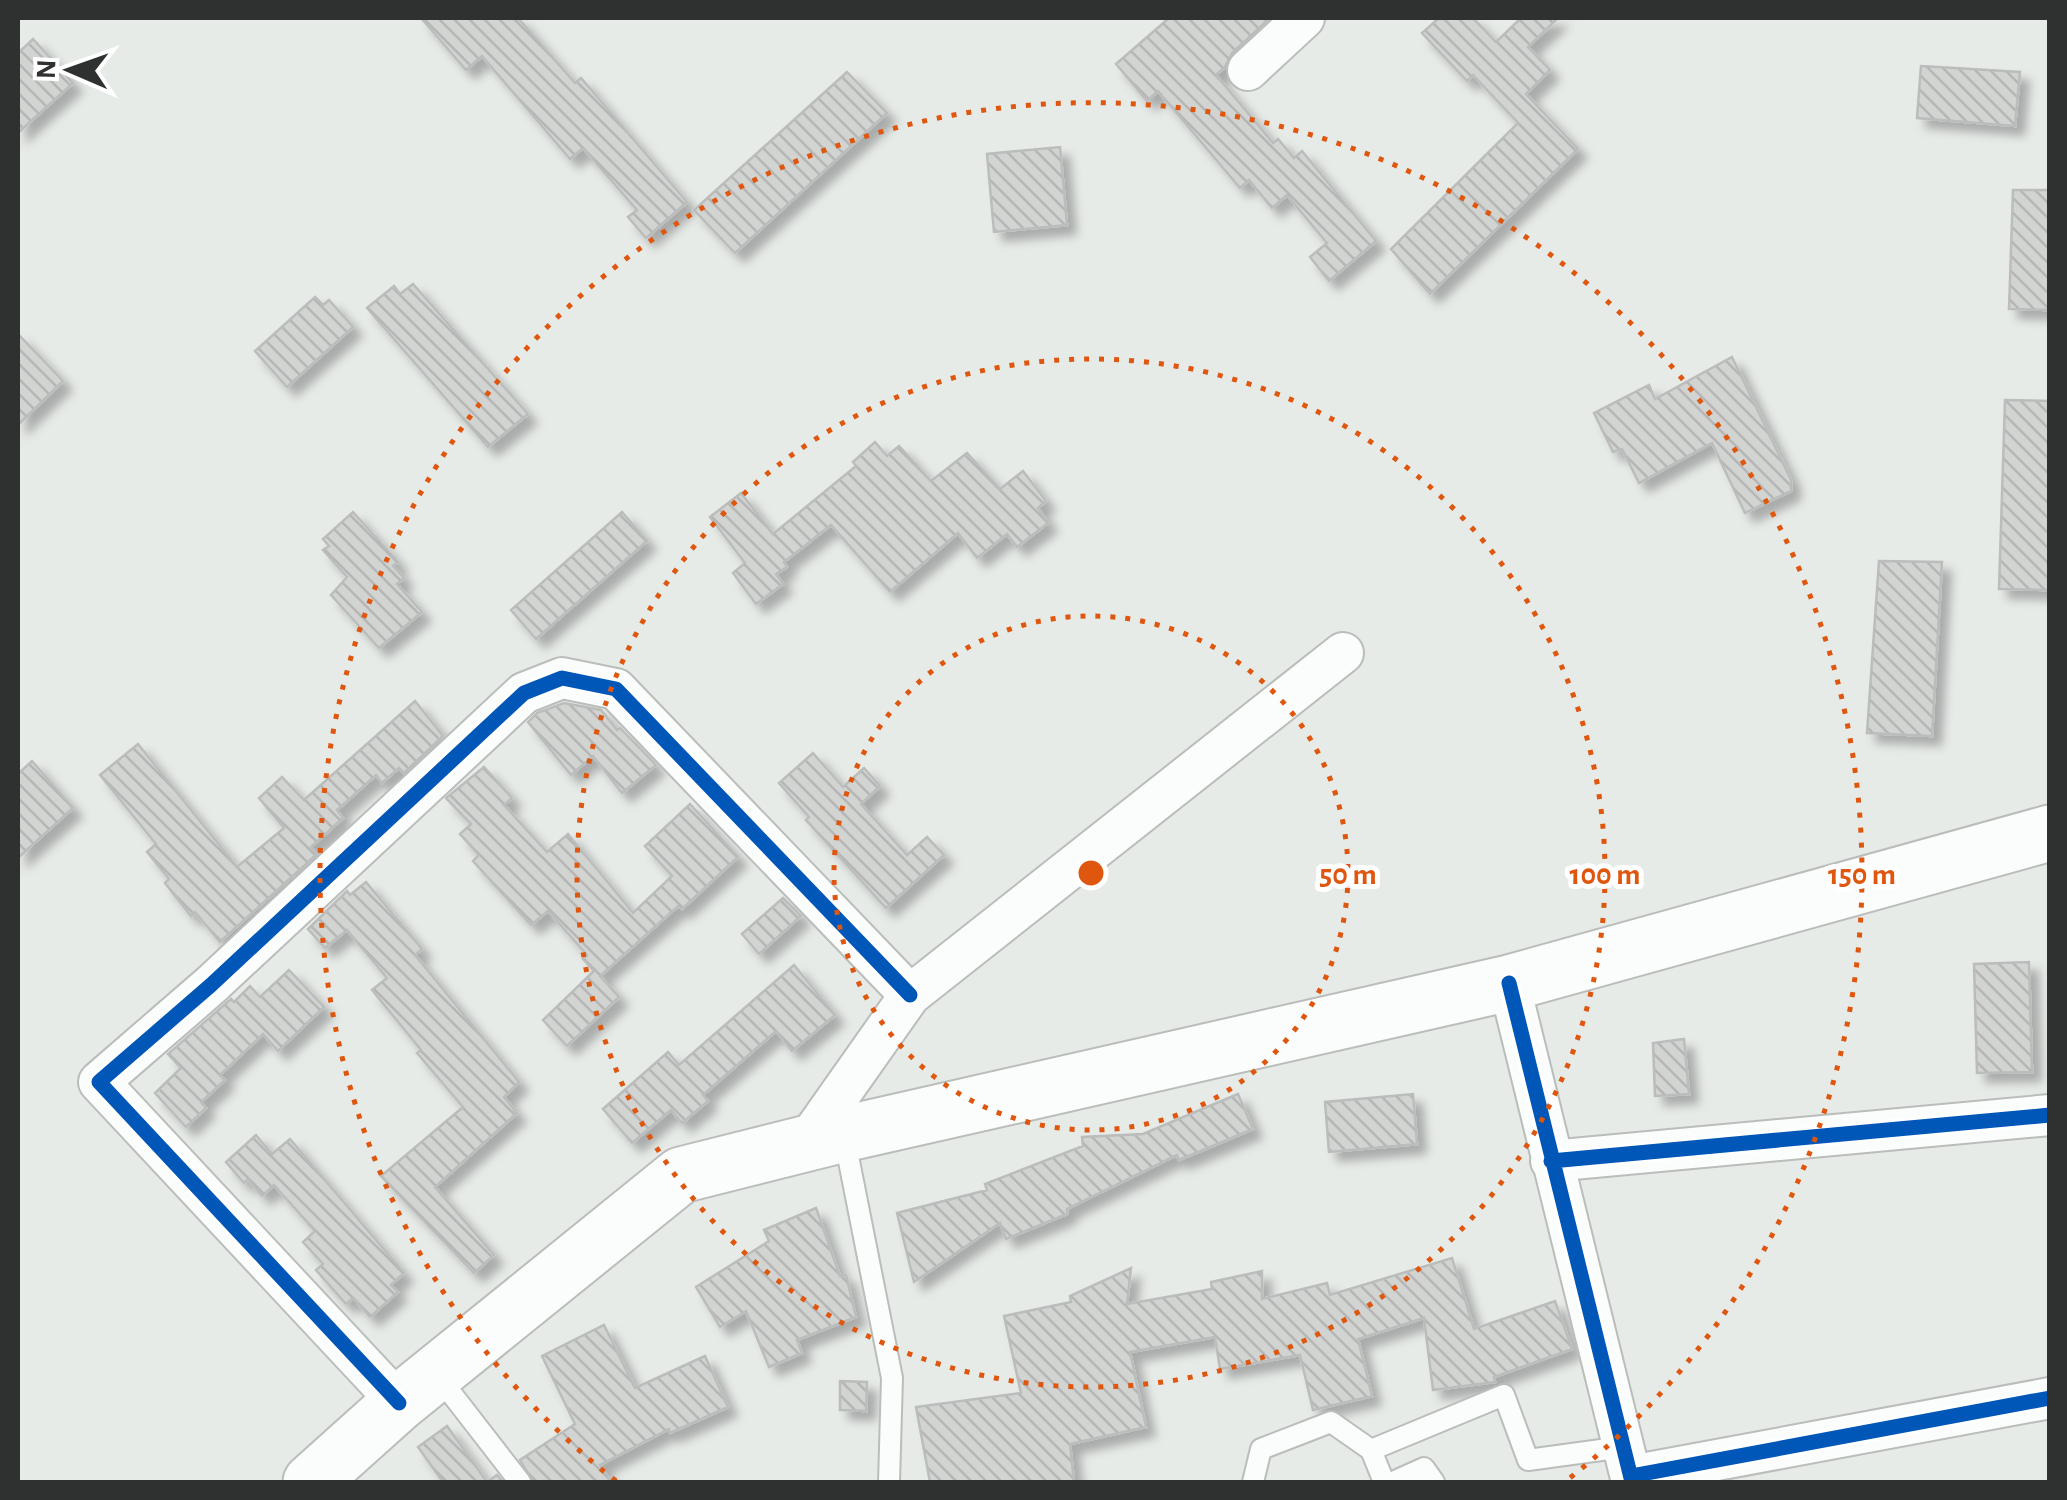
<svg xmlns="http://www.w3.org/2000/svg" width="2067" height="1500" font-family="'Alegreya Sans',sans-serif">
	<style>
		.building { fill: url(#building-back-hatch); stroke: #babdbb; stroke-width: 2.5; filter: url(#shadow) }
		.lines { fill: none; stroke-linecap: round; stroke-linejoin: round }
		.lane-casing { stroke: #babdba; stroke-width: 24 }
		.street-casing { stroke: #babdba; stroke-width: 44 }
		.secondary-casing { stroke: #babdba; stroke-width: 59 }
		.lane { stroke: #fbfcfc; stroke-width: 20 }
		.street { stroke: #fbfcfc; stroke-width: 40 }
		.secondary { stroke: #fbfcfc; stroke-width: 55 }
		.cycleway-casing { stroke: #fff; stroke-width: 21 }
		.cycleway { stroke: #0057b8; stroke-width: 15 }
		.ring { fill: none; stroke: #df570e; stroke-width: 5; stroke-dasharray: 5 10 }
		.centre { fill: #df570e; stroke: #fff; stroke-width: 5 }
		.ring-label { font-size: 30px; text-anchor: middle; font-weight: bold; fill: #df570e; stroke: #fff; stroke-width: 10; stroke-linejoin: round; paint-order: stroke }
	</style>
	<defs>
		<pattern id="building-back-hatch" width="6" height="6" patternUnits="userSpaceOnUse" patternTransform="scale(2.5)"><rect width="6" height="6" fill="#d2d4d2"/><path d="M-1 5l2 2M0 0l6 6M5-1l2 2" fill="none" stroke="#b5b6b5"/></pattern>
		<filter id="shadow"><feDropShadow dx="9" dy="9" stdDeviation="5" flood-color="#0004"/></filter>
	</defs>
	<rect width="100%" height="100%" fill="#e7ebe8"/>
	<!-- building -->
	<path class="building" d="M 421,18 L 518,18 L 575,83 L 581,78 L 687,202 L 646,238 L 628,217 L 637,210 L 583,148 L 570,159 L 482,56 L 466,70 Z
		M 1169,18 L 1270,18 L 1232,53 L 1225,67 L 1216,75 L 1273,143 L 1278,139 L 1294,158 L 1302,151 L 1376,241 L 1329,281 L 1310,257 L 1327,243 L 1287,195 L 1272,208 L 1249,180 L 1240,188 L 1158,91 L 1147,101 L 1116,64 Z
		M 1439,18 L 1473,18 L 1496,42 L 1521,18 L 1558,18 L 1528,47 L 1550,70 L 1526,94 L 1578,149 L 1430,294 L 1391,249 L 1518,123 L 1473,75 L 1467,81 L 1422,33 Z
		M 33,39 L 73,83 L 18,133 L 18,53 Z
		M 1921,66 L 2020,72 L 2015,126 L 1917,118 Z
		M 847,72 L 887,113 L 735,253 L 694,210 Z
		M 1060,147 L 1067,225 L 994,232 L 987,154 Z
		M 2013,190 L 2050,190 L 2050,310 L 2009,309 Z
		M 413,284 L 528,414 L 488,447 L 367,308 L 394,286 L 400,294 Z
		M 315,297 L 323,305 L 329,300 L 353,327 L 287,387 L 255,351 Z
		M 18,334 L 63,381 L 18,425 Z
		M 1732,357 L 1791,480 L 1791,491 L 1745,513 L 1712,443 L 1639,483 L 1622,449 L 1613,452 L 1594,413 L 1649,385 L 1655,399 Z
		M 2005,400 L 2050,401 L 2050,590 L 1999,589 Z
		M 875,442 L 887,456 L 899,446 L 931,481 L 967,453 L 1000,489 L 1023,471 L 1046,501 L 1038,508 L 1048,523 L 1017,547 L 1007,534 L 977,558 L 958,533 L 890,592 L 831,525 L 784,562 L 787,567 L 776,574 L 783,584 L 756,604 L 733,573 L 745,563 L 710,517 L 741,493 L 773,534 L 856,466 L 853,462 Z
		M 353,512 L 398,562 L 393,566 L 404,578 L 397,584 L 422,612 L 379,648 L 331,595 L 347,577 L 323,550 L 329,546 L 323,539 Z
		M 622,512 L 647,541 L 536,639 L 511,610 Z
		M 1879,561 L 1942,562 L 1932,736 L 1867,733 Z
		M 415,701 L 443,736 L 404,773 L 399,768 L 382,783 L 376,775 L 337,810 L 343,818 L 311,847 L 317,854 L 220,942 L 195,912 L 191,916 L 165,883 L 169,879 L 147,852 L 156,844 L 100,775 L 138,744 L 237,867 L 284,828 L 259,798 L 282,777 L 304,800 Z
		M 564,703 L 601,710 L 617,730 L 620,728 L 656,765 L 622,793 L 593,756 L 571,775 L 528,722 L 537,713 Z
		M 813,753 L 843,787 L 864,768 L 880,786 L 861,804 L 907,855 L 927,837 L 944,855 L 886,908 L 806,820 L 809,817 L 779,783 Z
		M 32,761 L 73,808 L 18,858 L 18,774 Z
		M 484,767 L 512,798 L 504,805 L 547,852 L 568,834 L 633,913 L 672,876 L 645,846 L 690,804 L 738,857 L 682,909 L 678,906 L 600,976 L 619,997 L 567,1046 L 543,1020 L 594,971 L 583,959 L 587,955 L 548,911 L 531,925 L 473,861 L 479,855 L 460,834 L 471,824 L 446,798 Z
		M 366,882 L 422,949 L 415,955 L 519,1082 L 504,1097 L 517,1113 L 435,1187 L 494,1255 L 474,1273 L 381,1176 L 463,1107 L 417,1053 L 421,1050 L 372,990 L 387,978 L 347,930 L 325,948 L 308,929 L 347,891 L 350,895 Z
		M 783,898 L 801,916 L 759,954 L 742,934 Z
		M 2029,962 L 2032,1072 L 1977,1073 L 1974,964 Z
		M 794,965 L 835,1015 L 792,1051 L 776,1031 L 703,1095 L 708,1101 L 682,1123 L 671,1110 L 632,1143 L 603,1109 L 668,1052 L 679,1065 Z
		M 289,970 L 324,1007 L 278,1051 L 263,1034 L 220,1075 L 225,1080 L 201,1102 L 206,1108 L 186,1127 L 155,1093 L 181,1068 L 168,1054 L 231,999 L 234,1002 L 250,986 L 260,997 Z
		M 1684,1039 L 1689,1094 L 1655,1096 L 1653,1043 Z
		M 1238,1094 L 1253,1129 L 1179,1160 L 1177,1155 L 1067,1209 L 1067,1214 L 1006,1239 L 1000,1223 L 914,1282 L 897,1213 L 987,1190 L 985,1184 L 1083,1146 L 1082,1137 L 1143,1134 Z
		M 1413,1094 L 1417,1144 L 1329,1152 L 1325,1102 Z
		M 256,1135 L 272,1154 L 290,1139 L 404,1273 L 391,1285 L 398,1292 L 370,1317 L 353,1298 L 346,1304 L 316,1270 L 323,1264 L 303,1242 L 315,1231 L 274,1185 L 262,1196 L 248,1179 L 244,1183 L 226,1162 Z
		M 816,1208 L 840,1276 L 846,1275 L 856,1317 L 797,1340 L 802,1353 L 769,1367 L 746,1311 L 720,1327 L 696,1287 L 769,1241 L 764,1230 Z
		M 1452,1258 L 1474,1329 L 1555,1301 L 1572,1349 L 1494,1377 L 1495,1382 L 1433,1390 L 1424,1318 L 1358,1339 L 1372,1396 L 1313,1410 L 1300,1355 L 1220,1369 L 1215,1337 L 1130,1352 L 1146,1427 L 1070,1444 L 1074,1482 L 930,1482 L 916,1407 L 1021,1393 L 1004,1316 L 1071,1302 L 1070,1296 L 1131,1268 L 1127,1304 L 1212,1289 L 1211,1282 L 1262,1271 L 1262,1299 L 1327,1283 L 1330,1295 Z
		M 604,1325 L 635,1388 L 705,1356 L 728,1407 L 670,1433 L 669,1429 L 600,1465 L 611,1482 L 533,1482 L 520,1460 L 575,1424 L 542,1356 Z
		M 840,1381 L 867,1382 L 866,1411 L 840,1410 Z
		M 447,1426 L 487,1482 L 497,1475 L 503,1482 L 443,1482 L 418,1447 Z"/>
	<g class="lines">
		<!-- lane casing -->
		<g class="lane-casing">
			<path id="lane" d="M 844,1136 L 892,1378 L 889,1482
				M 437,1375 L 520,1482
				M 1371,1450 L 1384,1482
				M 1253,1482 L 1261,1449 L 1331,1422 L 1371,1450 L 1504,1395 L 1528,1460 L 1623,1447
				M 1393,1482 L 1424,1468 L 1434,1482"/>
		</g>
		<!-- street casing -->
		<g class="street-casing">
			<path id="street" d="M 1248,70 L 1304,18
				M 1509,983 L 1632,1482
				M 805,1144 L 910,995 L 1343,653
				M 1551,1161 L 2050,1115
				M 399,1403 L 99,1082 L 211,985 L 524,693 L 562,678 L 616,689 L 910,995
				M 1631,1476 L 2050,1398"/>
		</g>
		<!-- secondary casing -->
		<g class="secondary-casing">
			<path id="secondary" d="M 311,1482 L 399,1403 L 681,1175 L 844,1134 L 1509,983 L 2050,833"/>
		</g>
		<!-- lane -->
		<use href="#lane" class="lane"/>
		<!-- street -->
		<use href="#street" class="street"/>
		<!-- secondary -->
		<use href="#secondary" class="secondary"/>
		<!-- cycleway casing -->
		<g class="cycleway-casing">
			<path id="cycleway" d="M 1509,983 L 1632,1482
				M 1551,1161 L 2050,1115
				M 399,1403 L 99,1082 L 211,985 L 524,693 L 562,678 L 616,689 L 910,995
				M 1631,1476 L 2050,1398"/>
		</g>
		<!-- cycleway -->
		<use href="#cycleway" class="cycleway"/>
	</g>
	<!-- distance rings -->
	<g class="ring">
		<circle cx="1091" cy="873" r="257"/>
		<circle cx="1091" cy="873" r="514"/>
		<path d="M616 1481A771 771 0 1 1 1566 1481"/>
	</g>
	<circle cx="1091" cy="873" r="15" class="centre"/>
	<g class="ring-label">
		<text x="1348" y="884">50 m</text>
		<text x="1605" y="884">100 m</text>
		<text x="1862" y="884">150 m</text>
	</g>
	<!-- border -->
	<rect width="2067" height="1500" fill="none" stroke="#2e312f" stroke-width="40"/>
	<!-- north arrow -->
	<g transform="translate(70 70) rotate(272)" stroke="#ffffff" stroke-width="8" paint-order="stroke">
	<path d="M0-8L18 38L0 25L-18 38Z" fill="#2e312f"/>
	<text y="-15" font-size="28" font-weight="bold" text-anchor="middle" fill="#2e312f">N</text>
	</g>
</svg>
